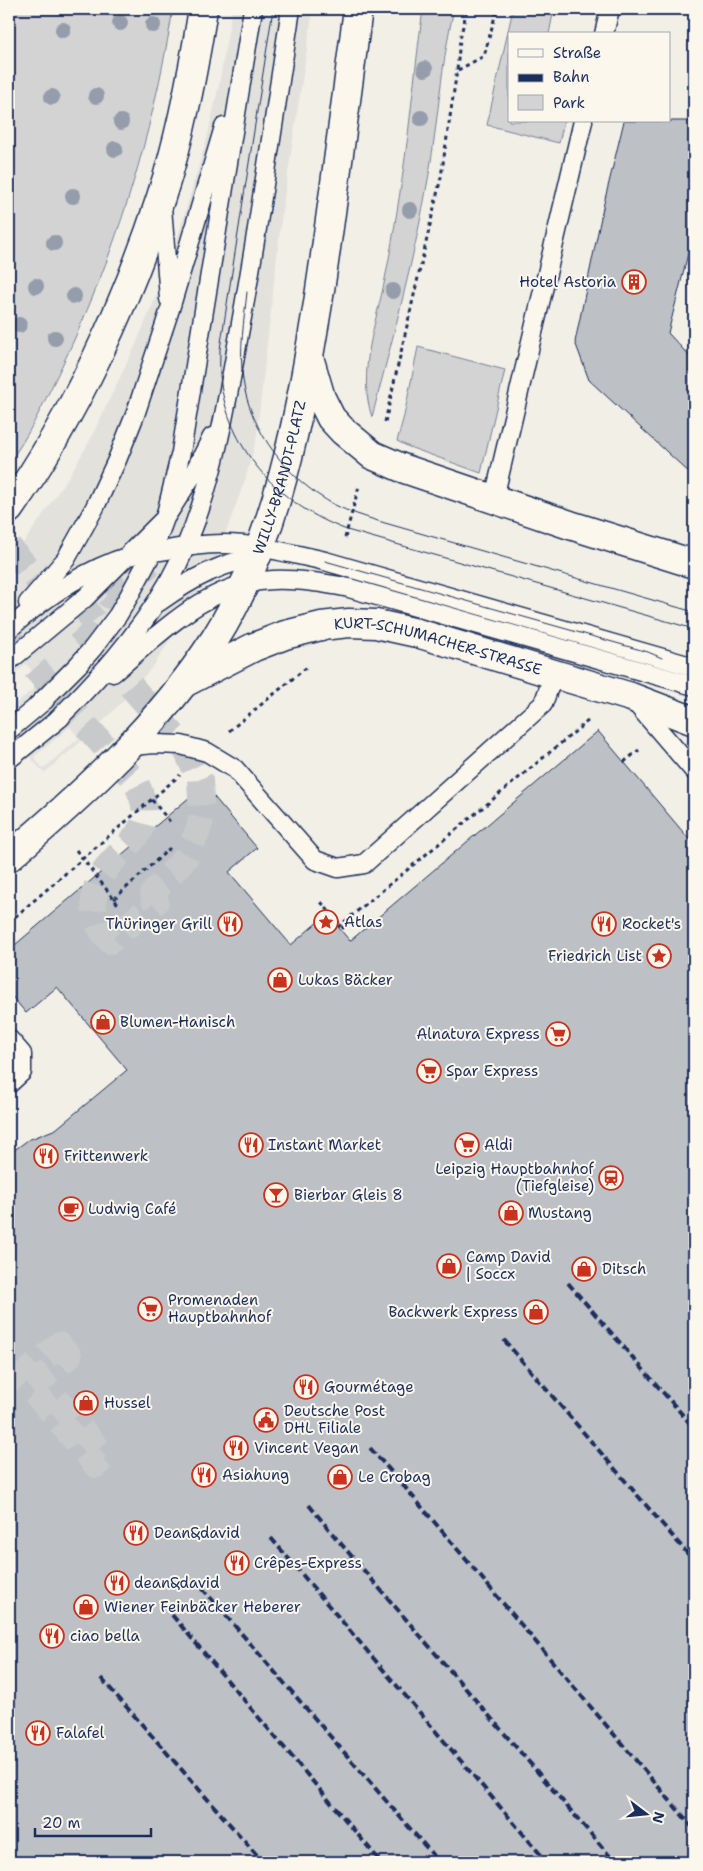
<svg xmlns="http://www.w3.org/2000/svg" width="703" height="1871" font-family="'Shantell Sans',sans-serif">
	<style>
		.built { fill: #e2e1dc; fill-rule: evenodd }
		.green { fill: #d2d3d2; stroke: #768198 }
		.building { fill: #bdc0c4; stroke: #1b2f5e }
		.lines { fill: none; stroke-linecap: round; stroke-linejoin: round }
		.pedestrian-tunnel { stroke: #c7c9cb; stroke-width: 26; stroke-dasharray: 26 13; stroke-linecap: butt }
		.service-casing { stroke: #1b2f5e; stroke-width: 21 }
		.minor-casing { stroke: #1b2f5e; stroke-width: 31 }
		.primary-casing { stroke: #1b2f5e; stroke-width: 31 }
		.path { stroke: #1b2f5e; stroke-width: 3; stroke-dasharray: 4 4; stroke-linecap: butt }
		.service { stroke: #fbf7ec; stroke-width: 18 }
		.minor { stroke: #fbf7ec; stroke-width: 28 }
		.primary { stroke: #fbf7ec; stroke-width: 28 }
		.tram { stroke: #1b2f5e; stroke-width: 1 }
		.rail { stroke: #1b2f5e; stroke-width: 4; stroke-dasharray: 8 4; stroke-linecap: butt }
		.tree { fill: #959cab }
		.labels { text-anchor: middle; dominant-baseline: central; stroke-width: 4; stroke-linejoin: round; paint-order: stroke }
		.poi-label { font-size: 15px; fill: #1b2f5e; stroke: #fbf7ec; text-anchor: start }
		.street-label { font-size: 15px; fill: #1b2f5e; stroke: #fbf7ec }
	</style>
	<rect width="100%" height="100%" fill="#f2efe6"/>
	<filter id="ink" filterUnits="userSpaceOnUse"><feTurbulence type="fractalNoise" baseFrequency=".02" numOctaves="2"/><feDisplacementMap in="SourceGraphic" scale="10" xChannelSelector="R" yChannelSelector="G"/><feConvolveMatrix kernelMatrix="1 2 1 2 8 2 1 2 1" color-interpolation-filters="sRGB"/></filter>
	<g filter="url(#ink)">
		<!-- built -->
		<path class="built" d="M 232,9 L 313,9 L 282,212 L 256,441 L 245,480 L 218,554 L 180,624 L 154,665 L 123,701 L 92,732 L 44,773 L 9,733 L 9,710 L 41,682 L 26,664 L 9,679 L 9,562 L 32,531 L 69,476 L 89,442 L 136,344 L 157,294 L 176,243 L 207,138 L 219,85 ZM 70,727 L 79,738 L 43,769 L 34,757 Z"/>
		<!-- green -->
		<path class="green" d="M 9,9 L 173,9 C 152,138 115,258 57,376 C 44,402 27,440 9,462 Z
			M 423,9 L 436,9 L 453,13 C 441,66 438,120 429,174 C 415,256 393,337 372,417 C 357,373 376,323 385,279 C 390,255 394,230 398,205 C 409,140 414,74 423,9 Z
			M 513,9 L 554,9 L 549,34 L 509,34 L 509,121 L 564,121 L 559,143 L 487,125 Z
			M 418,347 L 505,370 L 481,473 L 409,447 L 397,441 L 404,416 Z"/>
		<!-- building -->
		<path class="building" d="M 624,121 L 694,121 L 694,230 L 668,333 L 694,361 L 694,477 L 589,380 L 575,342 L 604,203 Z
			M 598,731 L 694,845 L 694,1862 L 9,1862 L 9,1154 L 28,1140 L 56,1129 L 127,1070 L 57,987 L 26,1013 L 9,993 L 9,950 L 204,785 L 257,848 L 229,872 L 291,945 L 327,914 L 350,941 Z"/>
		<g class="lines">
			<!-- pedestrian-tunnel -->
			<path class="pedestrian-tunnel" d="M 9,547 L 54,599 L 63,592
				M 9,639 L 135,781 C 141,793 146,804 144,818 C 140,848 96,859 94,900 C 93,917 99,929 110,941 L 156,902 L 154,899 L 153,893 L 186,857 L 198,831 L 202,816 L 200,780 L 185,748 L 73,620 L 108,594 L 110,596 L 151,563 L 155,563
				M 59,1345 L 69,1356 L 40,1380 L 105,1457 L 96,1465 L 22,1377 Z"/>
			<!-- service casing -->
			<g class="service-casing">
				<path id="service" d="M 604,34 L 610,9
					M 162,207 L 169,299
					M 494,498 L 583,121
					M 159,602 C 191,579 223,561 262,557
					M 28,603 L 66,559 L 95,507 L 117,460 L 135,415 L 170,309 L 224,127
					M 9,629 C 44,598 84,570 129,556 C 141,552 154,552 167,550 C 192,545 217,542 243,545 C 271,548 298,555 325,561 L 694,667
					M 9,661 L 85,598 L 165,518 L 192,476 L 212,437
					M 113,673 C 160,634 208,582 273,580 C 299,579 324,583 349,588 L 694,686
					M 634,701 L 694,771
					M 36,707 L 78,665 L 93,648 L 118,615 L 129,596 L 152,553 L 165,518 L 181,452 L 253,9
					M 53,724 C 96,681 138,636 168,583 C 210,507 224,419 239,334 C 259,226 274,117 291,9
					M 9,730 L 45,700
					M 131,746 L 155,744 L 181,745 L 207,752 L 235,769 L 315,860 L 338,868 L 364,864 L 543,704 L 554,674
					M 9,759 L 61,717
					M 9,1039 L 22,1054 L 22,1072 L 9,1084"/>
			</g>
			<!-- minor casing -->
			<g class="minor-casing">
				<g id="minor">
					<path d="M 309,357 L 321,398 L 331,418 L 343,431 L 372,455 L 402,468 L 570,525 L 694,564"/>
					<path id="s1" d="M 184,683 L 254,647 L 285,635 L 321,626 L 349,623 L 376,624 L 417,633 L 631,697 L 694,721"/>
				</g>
			</g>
			<!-- primary casing -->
			<g class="primary-casing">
				<g id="primary">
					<path d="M 9,509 C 73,418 127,303 161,197 C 181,137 193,72 203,9"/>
					<path id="s2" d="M 9,857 C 86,792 160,724 215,639 C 278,538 299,418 318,303 C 333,205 345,107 358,9"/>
				</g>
			</g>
			<!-- path -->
			<path class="path" d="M 458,70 L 484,56 L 497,9
				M 385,422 L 441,177 L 457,70 L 460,39 L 467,9
				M 345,538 L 359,486
				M 229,731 L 307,667
				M 624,762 L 639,750
				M 152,800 L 171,823
				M 76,850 L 120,907
				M 114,899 L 170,848
				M 321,902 L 344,929
				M 9,922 L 180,775
				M 338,927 L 589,720"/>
			<!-- service -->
			<use href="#service" class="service"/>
			<!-- minor -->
			<use href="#minor" class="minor"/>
			<!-- primary -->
			<use href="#primary" class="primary"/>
			<!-- tram -->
			<path class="tram" d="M 273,9 L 220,349 C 220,361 219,372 221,384 C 231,454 282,506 347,530 L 694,629
				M 247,292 C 244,321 239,350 243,380 C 250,431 289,481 335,505 C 349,512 363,516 378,521 L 694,612
				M 325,561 L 648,652 L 662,658"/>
			<!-- rail -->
			<path class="rail" d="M 568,1283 L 694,1428
				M 504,1340 L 694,1561
				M 370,1448 L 403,1485 L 694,1829
				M 309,1505 L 336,1538 L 615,1862
				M 271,1538 L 547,1862
				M 202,1588 L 439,1862
				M 172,1615 L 381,1862
				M 101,1678 L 263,1862"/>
		</g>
		<!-- trees -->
		<g class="tree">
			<circle cx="120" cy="23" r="8"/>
			<circle cx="153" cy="25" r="8"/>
			<circle cx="63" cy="30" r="8"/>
			<circle cx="425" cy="69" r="8"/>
			<circle cx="96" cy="96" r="8"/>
			<circle cx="52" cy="97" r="8"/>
			<circle cx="421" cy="118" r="8"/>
			<circle cx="121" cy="122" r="8"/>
			<circle cx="115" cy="149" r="8"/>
			<circle cx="73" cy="196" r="8"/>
			<circle cx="410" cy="210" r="8"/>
			<circle cx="54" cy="243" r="8"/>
			<circle cx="36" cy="286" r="8"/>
			<circle cx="393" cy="291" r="8"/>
			<circle cx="74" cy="296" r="8"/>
			<circle cx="19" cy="325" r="8"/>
			<circle cx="55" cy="338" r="8"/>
		</g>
	</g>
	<!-- icons -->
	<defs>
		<g id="building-ring" transform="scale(1.25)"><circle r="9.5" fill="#fbf7ec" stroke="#c8321e" stroke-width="1.5"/><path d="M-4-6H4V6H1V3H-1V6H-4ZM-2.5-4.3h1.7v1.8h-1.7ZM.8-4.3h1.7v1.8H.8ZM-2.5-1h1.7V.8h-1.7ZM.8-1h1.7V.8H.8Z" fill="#c8321e"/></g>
		<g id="sight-ring" transform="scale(1.25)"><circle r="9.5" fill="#fbf7ec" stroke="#c8321e" stroke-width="1.5"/><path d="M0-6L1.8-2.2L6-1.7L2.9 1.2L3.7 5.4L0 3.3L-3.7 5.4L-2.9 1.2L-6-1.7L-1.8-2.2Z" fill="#c8321e"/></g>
		<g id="restaurant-ring" transform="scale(1.25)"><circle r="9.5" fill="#fbf7ec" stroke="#c8321e" stroke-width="1.5"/><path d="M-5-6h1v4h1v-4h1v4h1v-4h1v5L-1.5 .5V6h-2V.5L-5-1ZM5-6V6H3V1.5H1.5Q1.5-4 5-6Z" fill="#c8321e"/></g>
		<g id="shop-ring" transform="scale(1.25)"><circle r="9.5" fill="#fbf7ec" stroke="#c8321e" stroke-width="1.5"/><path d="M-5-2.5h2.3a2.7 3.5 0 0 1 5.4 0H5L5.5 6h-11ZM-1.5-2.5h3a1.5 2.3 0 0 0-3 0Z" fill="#c8321e"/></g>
		<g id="supermarket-ring" transform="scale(1.25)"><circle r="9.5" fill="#fbf7ec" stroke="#c8321e" stroke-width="1.5"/><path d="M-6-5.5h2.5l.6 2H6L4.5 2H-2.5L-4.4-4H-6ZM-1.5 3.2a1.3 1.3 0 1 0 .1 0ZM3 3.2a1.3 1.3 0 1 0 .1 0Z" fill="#c8321e"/></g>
		<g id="station-ring" transform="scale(1.25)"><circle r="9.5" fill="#fbf7ec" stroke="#c8321e" stroke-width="1.5"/><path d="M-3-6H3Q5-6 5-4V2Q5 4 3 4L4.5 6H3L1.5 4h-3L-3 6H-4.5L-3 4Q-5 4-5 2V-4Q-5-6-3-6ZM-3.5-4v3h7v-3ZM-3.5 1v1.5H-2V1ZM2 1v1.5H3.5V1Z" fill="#c8321e"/></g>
		<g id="bar-ring" transform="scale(1.25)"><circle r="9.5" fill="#fbf7ec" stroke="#c8321e" stroke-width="1.5"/><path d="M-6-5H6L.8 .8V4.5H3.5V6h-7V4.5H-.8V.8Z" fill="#c8321e"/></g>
		<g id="cafe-ring" transform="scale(1.25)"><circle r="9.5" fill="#fbf7ec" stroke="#c8321e" stroke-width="1.5"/><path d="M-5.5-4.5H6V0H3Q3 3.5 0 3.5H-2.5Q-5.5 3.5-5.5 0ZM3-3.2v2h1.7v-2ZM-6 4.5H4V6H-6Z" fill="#c8321e"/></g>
		<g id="civic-ring" transform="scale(1.25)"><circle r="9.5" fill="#fbf7ec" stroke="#c8321e" stroke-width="1.5"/><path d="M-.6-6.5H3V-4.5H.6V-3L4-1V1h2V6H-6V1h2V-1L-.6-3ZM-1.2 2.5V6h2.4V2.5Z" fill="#c8321e"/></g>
	</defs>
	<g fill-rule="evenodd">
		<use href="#building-ring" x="634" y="282"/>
		<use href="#sight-ring" x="326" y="922"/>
		<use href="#restaurant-ring" x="230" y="924"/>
		<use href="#restaurant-ring" x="604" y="924"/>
		<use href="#sight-ring" x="659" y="956"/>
		<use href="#shop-ring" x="280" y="980"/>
		<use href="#shop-ring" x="103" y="1022"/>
		<use href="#supermarket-ring" x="558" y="1034"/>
		<use href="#supermarket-ring" x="429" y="1071"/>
		<use href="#restaurant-ring" x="251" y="1145"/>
		<use href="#supermarket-ring" x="467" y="1145"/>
		<use href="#restaurant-ring" x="46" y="1156"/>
		<use href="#station-ring" x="611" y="1178"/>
		<use href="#bar-ring" x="276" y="1195"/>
		<use href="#cafe-ring" x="71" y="1209"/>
		<use href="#shop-ring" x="511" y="1213"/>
		<use href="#shop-ring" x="449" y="1266"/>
		<use href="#shop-ring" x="584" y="1269"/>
		<use href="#supermarket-ring" x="150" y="1309"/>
		<use href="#shop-ring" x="536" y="1312"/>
		<use href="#restaurant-ring" x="306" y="1387"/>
		<use href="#shop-ring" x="86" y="1403"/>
		<use href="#civic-ring" x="266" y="1420"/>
		<use href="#restaurant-ring" x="236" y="1448"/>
		<use href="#restaurant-ring" x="204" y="1475"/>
		<use href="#shop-ring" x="340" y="1477"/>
		<use href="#restaurant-ring" x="136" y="1533"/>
		<use href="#restaurant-ring" x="237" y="1563"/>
		<use href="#restaurant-ring" x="117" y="1583"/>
		<use href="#shop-ring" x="86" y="1607"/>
		<use href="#restaurant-ring" x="52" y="1636"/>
		<use href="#restaurant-ring" x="38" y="1733"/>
	</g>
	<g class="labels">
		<!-- poi labels -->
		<g class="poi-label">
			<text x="616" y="282" text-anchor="end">Hotel Astoria</text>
			<text x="344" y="922">Atlas</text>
			<text x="212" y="924" text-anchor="end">Thüringer Grill</text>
			<text x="622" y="924">Rocket's</text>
			<text x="642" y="956" text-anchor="end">Friedrich List</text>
			<text x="298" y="980">Lukas Bäcker</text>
			<text x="120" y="1022">Blumen-Hanisch</text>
			<text x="540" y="1034" text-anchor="end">Alnatura Express</text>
			<text x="446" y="1071">Spar Express</text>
			<text x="268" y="1145">Instant Market</text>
			<text x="484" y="1145">Aldi</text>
			<text x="64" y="1156">Frittenwerk</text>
			<text x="594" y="1169" text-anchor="end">Leipzig Hauptbahnhof<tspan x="594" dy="17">(Tiefgleise)</tspan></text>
			<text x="294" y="1195">Bierbar Gleis 8</text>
			<text x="88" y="1209">Ludwig Café</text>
			<text x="528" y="1213">Mustang</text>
			<text x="466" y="1257">Camp David<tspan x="466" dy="17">| Soccx</tspan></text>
			<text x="602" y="1269">Ditsch</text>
			<text x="168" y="1300">Promenaden<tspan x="168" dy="17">Hauptbahnhof</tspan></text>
			<text x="518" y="1312" text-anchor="end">Backwerk Express</text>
			<text x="324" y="1387">Gourmétage</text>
			<text x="104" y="1403">Hussel</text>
			<text x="284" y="1411">Deutsche Post<tspan x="284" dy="17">DHL Filiale</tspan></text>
			<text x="254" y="1448">Vincent Vegan</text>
			<text x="222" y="1475">Asiahung</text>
			<text x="358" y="1477">Le Crobag</text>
			<text x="154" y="1533">Dean&amp;david</text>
			<text x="254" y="1563">Crêpes-Express</text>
			<text x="134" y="1583">dean&amp;david</text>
			<text x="104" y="1607">Wiener Feinbäcker Heberer</text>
			<text x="70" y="1636">ciao bella</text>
			<text x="56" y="1733">Falafel</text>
		</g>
		<!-- street labels -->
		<g class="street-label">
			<text stroke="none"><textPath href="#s2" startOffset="476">WILLY-BRANDT-PLATZ</textPath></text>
			<text stroke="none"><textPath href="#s1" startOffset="269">KURT-SCHUMACHER-STRASSE</textPath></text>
		</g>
	</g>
	<!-- margin -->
	<rect width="703" height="1871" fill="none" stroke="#fbf7ec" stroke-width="30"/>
	<rect x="15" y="15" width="673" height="1841" fill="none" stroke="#1b2f5e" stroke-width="2" filter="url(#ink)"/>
	<!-- legend -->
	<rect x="508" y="32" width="162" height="90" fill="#fbf7ec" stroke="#a1a7b3"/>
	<rect x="518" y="49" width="25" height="8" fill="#fbf7ec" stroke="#a1a7b3"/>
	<text x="553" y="58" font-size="15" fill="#1b2f5e">Straße</text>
	<rect x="518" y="74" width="25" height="8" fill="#1b2f5e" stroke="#a1a7b3"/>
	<text x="553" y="82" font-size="15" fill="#1b2f5e">Bahn</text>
	<rect x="518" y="95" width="25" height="15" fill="#d2d3d2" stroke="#a1a7b3"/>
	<text x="553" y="108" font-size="15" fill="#1b2f5e">Park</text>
	<!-- north arrow -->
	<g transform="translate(646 1814) rotate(106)" stroke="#fbf7ec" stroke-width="4" paint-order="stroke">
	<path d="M0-4L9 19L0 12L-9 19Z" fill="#1b2f5e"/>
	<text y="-8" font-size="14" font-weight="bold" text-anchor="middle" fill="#1b2f5e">N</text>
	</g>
	<!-- scale -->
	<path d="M35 1828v8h116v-8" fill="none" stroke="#1b2f5e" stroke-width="2.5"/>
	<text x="42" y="1828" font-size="15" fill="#1b2f5e" stroke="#fbf7ec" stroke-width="4" paint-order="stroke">20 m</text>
</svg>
